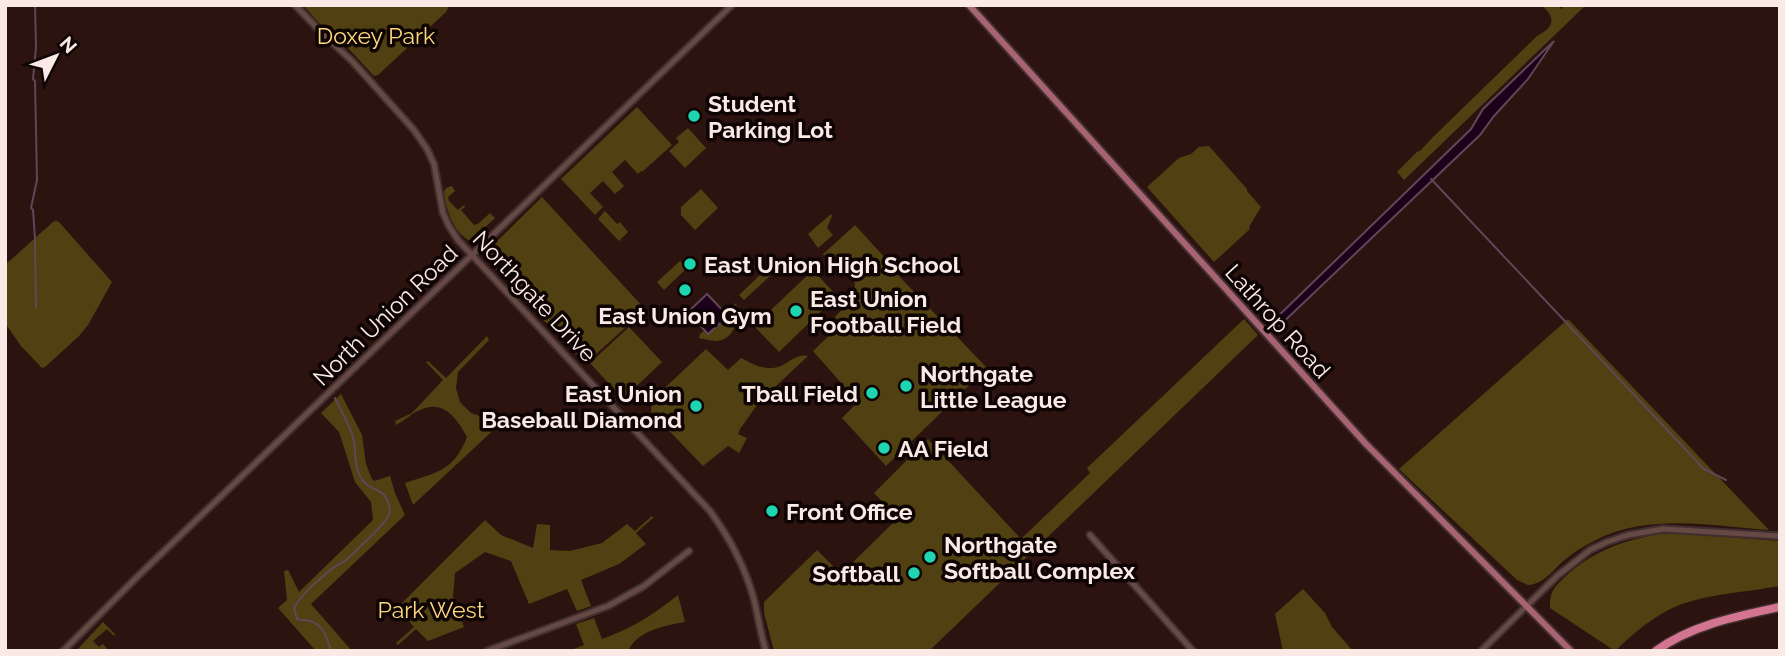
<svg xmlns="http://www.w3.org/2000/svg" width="1785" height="656" font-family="Raleway,sans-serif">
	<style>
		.green { fill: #514012 }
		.water { fill: #1d001a; stroke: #604657; stroke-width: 2 }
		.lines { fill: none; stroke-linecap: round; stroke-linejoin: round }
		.stream { stroke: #604657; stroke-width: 2 }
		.minor-casing { stroke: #412f2f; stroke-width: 9 }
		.major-casing { stroke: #412f2f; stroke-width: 10 }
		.highway-casing { stroke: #412f2f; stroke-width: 11 }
		.minor { stroke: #664944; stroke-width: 5 }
		.major { stroke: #a76372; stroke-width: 6 }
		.highway { stroke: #d37591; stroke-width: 8 }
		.poi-dot { fill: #1ed5b1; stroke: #0d0403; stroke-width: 2.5 }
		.labels { text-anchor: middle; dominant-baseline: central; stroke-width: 7; stroke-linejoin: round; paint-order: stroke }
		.park-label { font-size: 23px; fill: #fcd87c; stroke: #0d0403 }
		.poi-label { font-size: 23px; font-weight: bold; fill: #fbe9e5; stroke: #0d0403; text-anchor: start }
		.street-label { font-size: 23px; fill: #fbe9e5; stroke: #0d0403 }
	</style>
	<rect width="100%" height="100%" fill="#2c130f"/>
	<!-- green -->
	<path class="green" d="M 303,5 L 446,5 L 448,8 L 446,12 L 378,75 L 374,76 L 348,48 L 320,24 Z
		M 1541,5 L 1558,5 L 1561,9 L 1566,5 L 1586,5 L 1404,180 L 1397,172 L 1417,152 L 1421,150 L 1433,137 L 1537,36 C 1554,27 1557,18 1541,5 Z
		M 637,107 L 672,145 L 642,172 L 641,171 L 638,174 L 625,160 L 612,172 L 624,186 L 615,194 L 603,181 L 590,193 L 603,207 L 595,215 L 561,179 Z
		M 688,128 L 706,148 L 685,168 L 669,151 L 679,142 L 676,138 Z
		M 1209,146 L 1247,189 L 1247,191 L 1261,207 L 1249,227 L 1250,229 L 1214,262 L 1147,187 L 1179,158 L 1191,154 L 1199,147 Z
		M 452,186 L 455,191 L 448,197 L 449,201 L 458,210 L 464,205 L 465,207 L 461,210 L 474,225 L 478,224 L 490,213 L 495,218 L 470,241 C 454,233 446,210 444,192 L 446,188 Z
		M 701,189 L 718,208 L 695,230 L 681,215 L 681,207 Z
		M 542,197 L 644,308 L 645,310 L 585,364 L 483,255 Z
		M 605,211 L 617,224 L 620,222 L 628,232 L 619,241 L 598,219 Z
		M 831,214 L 832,216 L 827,228 L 833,235 L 818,248 L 808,234 Z
		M 56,221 L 59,222 L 112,282 L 88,325 L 79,336 L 45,367 L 42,368 L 21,346 L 5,323 L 5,265 L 53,222 Z
		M 855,225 L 897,271 L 896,273 L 987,368 L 886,466 L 842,418 L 858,402 L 813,351 L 841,324 L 835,317 C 840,311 847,306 851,300 C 863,277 844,256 822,255 Z
		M 776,260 L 782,265 L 744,300 L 739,295 Z
		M 680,261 L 687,268 L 664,290 L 657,282 Z
		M 813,270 L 837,296 L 779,352 L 754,326 Z
		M 736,303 C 739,317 736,339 717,341 C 712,341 705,339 699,338 L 700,334 L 705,330 L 709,334 L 727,317 L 724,313 Z
		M 1244,319 L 1258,335 L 929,651 L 774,651 L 764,613 L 764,602 L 817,550 L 841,574 L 898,518 L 874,493 L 928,439 L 1021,539 L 1090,473 L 1087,468 Z
		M 1568,319 L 1769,530 C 1715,526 1656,514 1604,536 C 1591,542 1578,549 1567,558 C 1554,568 1545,584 1528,585 L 1517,580 L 1399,469 Z
		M 629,327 L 662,362 L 623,399 L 590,363 Z
		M 487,336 L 489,340 L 458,372 L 456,388 L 460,402 L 471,413 L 501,423 L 413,505 L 405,483 C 437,472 453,472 467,437 C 457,419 444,399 420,410 C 412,413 404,421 396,425 L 395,421 L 412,413 L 443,380 L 426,362 L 428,361 L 446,378 Z
		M 706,349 L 728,370 L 741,358 C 748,361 755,366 762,367 C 786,373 791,352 808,356 L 760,401 L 740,429 L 738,434 L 747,438 L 739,453 L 728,446 L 703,466 L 651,412 L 652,400 Z
		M 341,394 L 362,435 L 366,464 L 372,479 L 374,481 L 390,476 L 395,493 L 405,515 L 311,604 L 352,651 L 316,651 L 278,608 L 287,600 L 284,571 L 288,570 L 299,592 L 373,520 L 371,502 L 355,482 L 339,432 L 321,413 Z
		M 652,516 L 653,518 L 636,533 L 646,544 L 619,564 L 581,580 L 591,606 L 577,611 L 567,589 L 529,604 L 511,561 L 485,552 L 455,573 L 453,597 L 464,627 L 428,641 L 416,629 L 398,645 L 396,643 L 414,627 L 397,608 L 485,520 L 501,535 L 533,548 L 537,524 L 550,525 L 550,550 L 570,551 L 602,543 L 627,524 L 635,531 Z
		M 1659,534 L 1683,534 L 1780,541 L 1780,586 C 1748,592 1706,594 1677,606 C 1653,616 1634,633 1615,651 L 1550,608 C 1549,592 1555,586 1566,576 C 1594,550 1623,541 1659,534 Z
		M 1303,589 L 1325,613 L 1332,627 L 1353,651 L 1283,651 L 1275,614 Z
		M 678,595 L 685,622 C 664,626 638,630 628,651 L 569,651 L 584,645 L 576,624 L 594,618 L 602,639 C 631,629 654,614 678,595 Z
		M 103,622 L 115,634 L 114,636 L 107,629 L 93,641 L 99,647 L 103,644 L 109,651 L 76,651 Z"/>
	<!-- water -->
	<path class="water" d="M 1554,41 L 1528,79 L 1494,116 L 1480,135 L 1276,329 L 1271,323 L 1471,129 L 1483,109 Z
		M 707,294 L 728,316 L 708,334 L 688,312 Z"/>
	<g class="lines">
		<!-- stream -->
		<path class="stream" d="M 35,5 L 36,47 L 33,79 L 35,81 L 37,180 L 31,208 L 33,210 L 35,239 L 36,308
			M 1431,179 L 1704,469 L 1726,480
			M 331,651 C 327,638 324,625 310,621 C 306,620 301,620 297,619 L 294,608 C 300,595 331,567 345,561 C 354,552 386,525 389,514 C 391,508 388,499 383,494 C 375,487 366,489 359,474 C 354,463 356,449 353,437 C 349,424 341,411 335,398"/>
		<!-- minor casing -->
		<g class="minor-casing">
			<path id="minor" d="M 295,5 L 323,34 L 353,62 L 414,130 L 427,149 L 434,164 L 443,213 L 449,226 L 458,240 L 710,511 C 729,537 744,565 753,596 C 758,614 760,633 766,651
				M 1090,535 L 1193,651
				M 63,651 L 136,578 L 732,5
				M 487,651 L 608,606 L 644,586 L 689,551
				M 1481,651 L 1557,576 L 1590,550 L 1607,542 L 1628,535 L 1663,529 L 1780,536"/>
		</g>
		<!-- major casing -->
		<g class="major-casing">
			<path id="major" d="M 969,5 L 1366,444 L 1571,651"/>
		</g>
		<!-- highway casing -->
		<g class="highway-casing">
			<path id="highway" d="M 1656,651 C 1691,625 1738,616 1780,607"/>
		</g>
		<!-- minor -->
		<use href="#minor" class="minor"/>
		<!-- major -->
		<use href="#major" class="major"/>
		<!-- highway -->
		<use href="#highway" class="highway"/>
	</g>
	<!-- markers -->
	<g class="poi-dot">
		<circle cx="694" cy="116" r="7"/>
		<circle cx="690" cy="264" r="7"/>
		<circle cx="685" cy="290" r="7"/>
		<circle cx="796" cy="311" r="7"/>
		<circle cx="906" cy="386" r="7"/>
		<circle cx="872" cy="393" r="7"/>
		<circle cx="696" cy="406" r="7"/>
		<circle cx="884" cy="448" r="7"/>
		<circle cx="772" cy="511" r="7"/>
		<circle cx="930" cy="557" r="7"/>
		<circle cx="914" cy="573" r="7"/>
	</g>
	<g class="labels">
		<!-- park labels -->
		<g class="park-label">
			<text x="376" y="35">Doxey Park</text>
			<text x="431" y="609">Park West</text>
		</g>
		<!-- poi labels -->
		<g class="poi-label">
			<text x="708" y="103">Student<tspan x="708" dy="26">Parking Lot</tspan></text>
			<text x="704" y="264">East Union High School</text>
			<text x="810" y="298">East Union<tspan x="810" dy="26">Football Field</tspan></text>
			<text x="685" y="315" text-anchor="middle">East Union Gym</text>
			<text x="920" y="373">Northgate<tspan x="920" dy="26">Little League</tspan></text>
			<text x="682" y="393" text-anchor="end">East Union<tspan x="682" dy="26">Baseball Diamond</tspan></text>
			<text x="858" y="393" text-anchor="end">Tball Field</text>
			<text x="898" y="448">AA Field</text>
			<text x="786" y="511">Front Office</text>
			<text x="944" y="544">Northgate<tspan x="944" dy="26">Softball Complex</tspan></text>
			<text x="900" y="573" text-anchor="end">Softball</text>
		</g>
		<!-- street labels -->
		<g class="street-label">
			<text transform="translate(535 296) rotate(47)">Northgate Drive</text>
			<text transform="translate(385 315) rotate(-44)">North Union Road</text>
			<text transform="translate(1278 321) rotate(48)">Lathrop Road</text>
		</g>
	</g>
	<!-- border -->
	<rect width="1785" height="656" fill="none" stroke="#fbe9e5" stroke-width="14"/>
	<!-- north arrow -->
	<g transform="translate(56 56) rotate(48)" stroke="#0d0403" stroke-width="5" paint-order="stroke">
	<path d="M0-5L12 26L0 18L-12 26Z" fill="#fbe9e5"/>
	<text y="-10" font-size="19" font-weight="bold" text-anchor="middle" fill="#fbe9e5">N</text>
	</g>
</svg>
